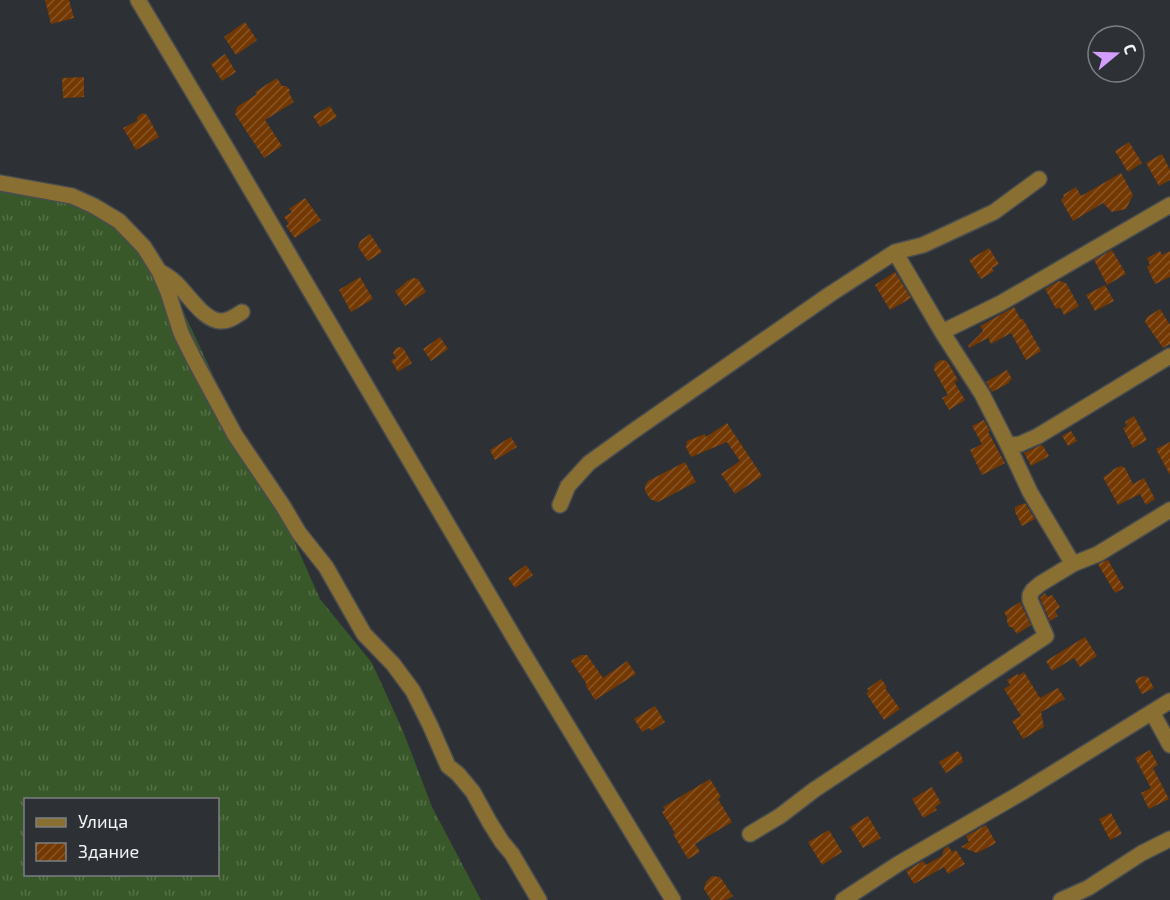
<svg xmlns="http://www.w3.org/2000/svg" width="1170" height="900" font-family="'Exo 2',sans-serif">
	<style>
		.grass { fill: url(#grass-tufts); fill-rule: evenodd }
		.building { fill: url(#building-hatch) }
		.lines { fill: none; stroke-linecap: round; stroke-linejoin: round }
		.minor-casing { stroke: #494c50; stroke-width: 18 }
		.minor { stroke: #8a6f33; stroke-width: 15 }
	</style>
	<defs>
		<pattern id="grass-tufts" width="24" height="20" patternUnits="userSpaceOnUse" patternTransform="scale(1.5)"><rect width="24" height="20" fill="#395829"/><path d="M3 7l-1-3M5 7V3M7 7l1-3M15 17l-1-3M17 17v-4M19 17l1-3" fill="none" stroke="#567149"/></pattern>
		<pattern id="building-hatch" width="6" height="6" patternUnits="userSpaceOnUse" patternTransform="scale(1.5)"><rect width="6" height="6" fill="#743802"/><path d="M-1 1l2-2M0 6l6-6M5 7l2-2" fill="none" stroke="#885528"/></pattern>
	</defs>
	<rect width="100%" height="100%" fill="#2d3135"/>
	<!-- grass -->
	<path class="grass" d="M 0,179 L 9,181 L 108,217 L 152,255 L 177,298 L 221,392 L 280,509 L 320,599 L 372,663 L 403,731 L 432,807 L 481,900 L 0,900 ZM 26,800 L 218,800 L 218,874 L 26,874 Z"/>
	<!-- building -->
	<path class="building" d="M 45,0 L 69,0 L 74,18 L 51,24 Z
		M 245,22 L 257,40 L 236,55 L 224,37 Z
		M 225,54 L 236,72 L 222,81 L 211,64 Z
		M 84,77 L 84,97 L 63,98 L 62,78 Z
		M 277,78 L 282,86 L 286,86 L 290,90 L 289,93 L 294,102 L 265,120 L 282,146 L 264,158 L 235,114 L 237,107 L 257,94 L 255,92 Z
		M 330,106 L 337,117 L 320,127 L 313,116 Z
		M 143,113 L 147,115 L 159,137 L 136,150 L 123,128 L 137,121 L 137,117 Z
		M 1129,142 L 1142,163 L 1128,172 L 1115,151 Z
		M 1162,154 L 1170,170 L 1170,180 L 1159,186 L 1146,163 Z
		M 1121,173 L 1133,195 L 1126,209 L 1112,212 L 1103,203 L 1073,221 L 1061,200 L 1064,197 L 1063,195 L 1076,187 L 1081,196 Z
		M 305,198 L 321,220 L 295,238 L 286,226 L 289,224 L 284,217 L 292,212 L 289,209 Z
		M 370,234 L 382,252 L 368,261 L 358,247 L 360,241 Z
		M 989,248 L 999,264 L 992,268 L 994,271 L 981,279 L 969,260 Z
		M 1112,250 L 1126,274 L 1107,285 L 1094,260 Z
		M 1160,251 L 1162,255 L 1170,251 L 1170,277 L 1155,284 L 1147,267 L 1150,265 L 1147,258 Z
		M 895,272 L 911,298 L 890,310 L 875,285 Z
		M 360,277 L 373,299 L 351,312 L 339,290 Z
		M 413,278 L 418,279 L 426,292 L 405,306 L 395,291 L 403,285 L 407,281 Z
		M 1059,281 L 1066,283 L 1079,306 L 1064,315 L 1060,307 L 1056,309 L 1045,289 Z
		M 1105,285 L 1114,301 L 1095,311 L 1086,295 Z
		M 1014,307 L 1021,320 L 1023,319 L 1041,351 L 1026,360 L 1011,333 L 991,344 L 988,338 L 969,348 L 968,346 L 983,331 L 980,326 Z
		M 1160,309 L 1170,325 L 1170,344 L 1163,348 L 1145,322 L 1147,317 Z
		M 440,337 L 448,349 L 431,361 L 423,349 Z
		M 399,347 L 403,348 L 412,363 L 398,372 L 391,360 L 396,358 L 393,353 L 395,349 Z
		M 941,360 L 947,361 L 958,380 L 954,382 L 965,400 L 949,410 L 942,398 L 948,395 L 934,370 L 935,364 Z
		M 1007,370 L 1012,379 L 1009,381 L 1009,383 L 992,392 L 986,382 Z
		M 1134,416 L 1147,440 L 1133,448 L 1123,428 L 1127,426 L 1125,422 Z
		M 984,420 L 990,431 L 988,432 L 1005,463 L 982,475 L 970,450 L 982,444 L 972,426 Z
		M 727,423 L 762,476 L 735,494 L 721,474 L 740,461 L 727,442 L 691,457 L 686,447 L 687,441 L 705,434 L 706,437 Z
		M 1071,431 L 1077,441 L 1068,446 L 1062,436 Z
		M 511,437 L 517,447 L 495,460 L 490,450 Z
		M 1170,442 L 1170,475 L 1156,449 Z
		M 1041,445 L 1043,446 L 1049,456 L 1031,466 L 1024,453 Z
		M 685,462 L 696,482 L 658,502 L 650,499 L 645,491 L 645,486 L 648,481 Z
		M 1121,466 L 1125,468 L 1133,484 L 1144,478 L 1155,499 L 1146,505 L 1140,494 L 1118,505 L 1103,477 L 1110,473 L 1114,469 Z
		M 1025,503 L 1035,519 L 1022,526 L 1015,512 L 1015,507 Z
		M 1108,560 L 1124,588 L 1115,593 L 1098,564 Z
		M 526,565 L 533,575 L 515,588 L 508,578 Z
		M 1045,593 L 1048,597 L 1052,595 L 1060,607 L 1055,611 L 1058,616 L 1050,621 L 1040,598 Z
		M 1020,602 L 1031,625 L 1017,634 L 1012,627 L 1009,627 L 1007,621 L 1007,617 L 1004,612 Z
		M 1085,637 L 1097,656 L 1080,667 L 1074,658 L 1052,671 L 1046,661 Z
		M 581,655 L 587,655 L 603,678 L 627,661 L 636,674 L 595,700 L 586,686 L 586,683 L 571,661 Z
		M 1024,672 L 1040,698 L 1058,688 L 1065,699 L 1041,712 L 1044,727 L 1023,739 L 1012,721 L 1021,716 L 1004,689 L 1010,685 L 1007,680 L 1018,674 L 1018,676 Z
		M 1144,676 L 1148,677 L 1154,688 L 1142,694 L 1135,681 L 1138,678 Z
		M 881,679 L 887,687 L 885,688 L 900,709 L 884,720 L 866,693 L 869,691 L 867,689 Z
		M 655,706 L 665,722 L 651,731 L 649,728 L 642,732 L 634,719 Z
		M 1150,750 L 1158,765 L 1153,768 L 1169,799 L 1149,809 L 1141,793 L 1151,788 L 1135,758 Z
		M 957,751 L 961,754 L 963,762 L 946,773 L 939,762 Z
		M 710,779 L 721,797 L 718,799 L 732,822 L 695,844 L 700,852 L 688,859 L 673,834 L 675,833 L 662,812 L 665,810 L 663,807 Z
		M 932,787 L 941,803 L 935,807 L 937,810 L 923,818 L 912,799 Z
		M 1111,813 L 1122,834 L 1110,840 L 1099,819 Z
		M 868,816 L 881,838 L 863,848 L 850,827 Z
		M 986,825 L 996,843 L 977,853 L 961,847 L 969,842 L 966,836 Z
		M 829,830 L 842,852 L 822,865 L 808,842 Z
		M 948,846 L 952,852 L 956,850 L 965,864 L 948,874 L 944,867 L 914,884 L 906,871 L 923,861 L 926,865 L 942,856 L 944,849 Z
		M 712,876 L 720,877 L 733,896 L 726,900 L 711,900 L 704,889 L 706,882 Z"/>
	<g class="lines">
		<!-- minor casing -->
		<g class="minor-casing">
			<path id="minor" d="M 138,0 L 224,144 L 519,646 L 673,900
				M 0,183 L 72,196 L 94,206 L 119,221 L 144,247 L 159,271 L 168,292 L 181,333 L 194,359 L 235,435 L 283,506 L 299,533 L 326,567 L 364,634 L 393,664 L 413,691 L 430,725 L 448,766 L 458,774 L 473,792 L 490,823 L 502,842 L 512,854 L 539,900
				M 895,252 L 942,332 L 982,394 L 1008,445 L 1030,492 L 1073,564
				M 159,271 C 166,275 173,279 178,285 C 189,296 204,320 220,321 C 228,322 236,316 242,312
				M 942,332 L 1001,303 L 1170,205
				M 1008,445 L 1020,444 L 1038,436 L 1170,356
				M 560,505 L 568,486 L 589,463 L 632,432 L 829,295 L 895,252 L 923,245 L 994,212 L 1039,179
				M 1152,712 L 1170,745
				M 750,834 L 780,816 L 814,790 L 1046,636 L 1030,600 L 1030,595 L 1033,590 L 1040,584 L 1073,564 L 1098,554 L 1170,510
				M 843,900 L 898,864 L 1021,793 L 1170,701
				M 1061,900 L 1088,888 L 1142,853 L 1170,839"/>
		</g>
		<!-- minor -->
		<use href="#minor" class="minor"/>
	</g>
	<!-- legend -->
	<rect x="24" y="798" width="195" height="78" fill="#2d3135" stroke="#7c7f83" stroke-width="1.5"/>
	<rect x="36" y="818" width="30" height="9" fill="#8a6f33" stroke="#7c7f83" stroke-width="1.5"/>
	<text x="78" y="828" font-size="18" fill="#f2f5f7">Улица</text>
	<rect x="36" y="843" width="30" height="18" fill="url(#building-hatch)" stroke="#7c7f83" stroke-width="1.5"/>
	<text x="78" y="858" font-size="18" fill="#f2f5f7">Здание</text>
	<!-- north arrow -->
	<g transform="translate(1116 54) rotate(71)"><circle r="28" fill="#2d3135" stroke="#7c7f83" stroke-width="1.5"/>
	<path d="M0-4.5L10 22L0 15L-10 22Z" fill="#d29dfd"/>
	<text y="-9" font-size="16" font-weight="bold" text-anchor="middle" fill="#f2f5f7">С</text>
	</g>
</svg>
